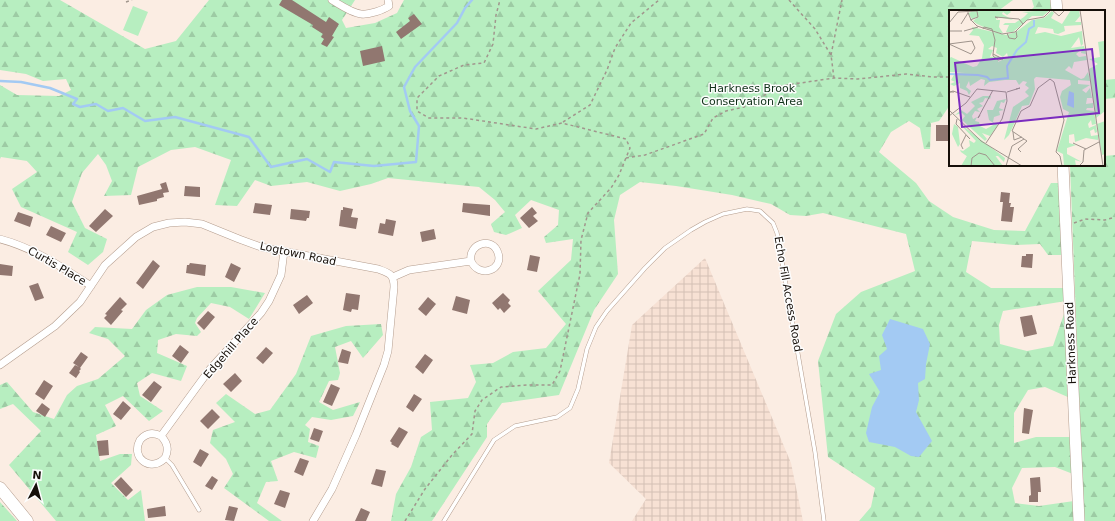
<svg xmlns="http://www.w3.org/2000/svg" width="1115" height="521" font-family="'DejaVu Sans',sans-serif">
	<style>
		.industrial { fill: url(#industrial-grid) }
		.forest { fill: url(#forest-firs) }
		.pitch { fill: #b7eec0 }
		.water { fill: #a3caf3 }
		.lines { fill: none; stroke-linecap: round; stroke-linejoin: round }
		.stream { stroke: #a3caf3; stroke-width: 2.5 }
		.building { fill: #917770 }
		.service-casing { stroke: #b49d8e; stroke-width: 4.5 }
		.minor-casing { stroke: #b49d8e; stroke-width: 8 }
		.secondary-casing { stroke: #b49d8e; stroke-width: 12 }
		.trunk-casing { stroke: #b49d8e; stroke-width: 13 }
		.path { stroke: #a1968d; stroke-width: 1.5; stroke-dasharray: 3 3; stroke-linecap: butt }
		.service { stroke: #fff; stroke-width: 3.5 }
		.minor { stroke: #fff; stroke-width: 7 }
		.secondary { stroke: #fff; stroke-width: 11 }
		.trunk { stroke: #fff; stroke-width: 12 }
		.labels { text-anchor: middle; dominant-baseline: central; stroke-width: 3; stroke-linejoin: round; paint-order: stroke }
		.park-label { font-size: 11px; fill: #103219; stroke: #fdfdfd }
		.street-label { font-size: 11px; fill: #160f09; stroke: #fdfdfd }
		.inset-river { fill: none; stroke: #a3caf3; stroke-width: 2 }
		.inset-road { fill: none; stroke: #9f948c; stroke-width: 1 }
		.view { fill: #7b2cbf; fill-opacity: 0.15; stroke: #7b2cbf; stroke-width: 2 }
		.inset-edge { fill: none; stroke: #160f09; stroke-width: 2 }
	</style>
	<defs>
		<pattern id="industrial-grid" width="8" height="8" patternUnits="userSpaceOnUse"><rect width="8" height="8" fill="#f7e1d4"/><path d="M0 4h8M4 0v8" fill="none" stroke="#d3c0b5"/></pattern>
		<pattern id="forest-firs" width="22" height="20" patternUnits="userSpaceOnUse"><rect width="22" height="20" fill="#b7eec0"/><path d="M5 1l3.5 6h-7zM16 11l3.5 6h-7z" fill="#9dcba4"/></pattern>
	</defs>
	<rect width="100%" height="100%" fill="#fbede3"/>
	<!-- industrial -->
	<path class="industrial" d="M 705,258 L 791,463 L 803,521 L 632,521 L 646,499 L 609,463 L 632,325 Z"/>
	<!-- forest -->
	<path class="forest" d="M 0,0 L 60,0 L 145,49 L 176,41 L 209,0 L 355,0 L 342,20 L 346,28 L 375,23 L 397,13 L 404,0 L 1013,0 L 998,11 L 950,11 L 950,105 L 939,121 L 931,123 L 930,149 L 924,149 L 920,128 L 909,121 L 891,132 L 879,152 L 916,183 L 929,201 L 953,217 L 994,230 L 1025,231 L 1051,183 L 1061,183 L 1064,255 L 1048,255 L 1040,244 L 1014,245 L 972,241 L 966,272 L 991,288 L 1066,288 L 1066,301 L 1003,311 L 999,325 L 1000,344 L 1027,351 L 1053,346 L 1064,314 L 1067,313 L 1070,398 L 1045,387 L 1028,390 L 1014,413 L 1014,443 L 1036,437 L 1072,437 L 1073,474 L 1055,467 L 1022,468 L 1012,488 L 1015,503 L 1039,506 L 1074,501 L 1075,521 L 859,521 L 871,507 L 875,488 L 828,457 L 818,361 L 836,314 L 861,292 L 915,271 L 906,234 L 823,213 L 806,216 L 790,215 L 771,204 L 732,195 L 676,186 L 640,182 L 620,195 L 614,220 L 618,274 L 594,310 L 559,395 L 502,403 L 487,424 L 487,437 L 432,521 L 391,521 L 396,494 L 411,467 L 421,437 L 432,430 L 430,402 L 468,398 L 476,382 L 470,365 L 493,363 L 513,352 L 546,348 L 566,324 L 538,291 L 571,260 L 573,239 L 546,243 L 544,237 L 558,225 L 559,210 L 531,200 L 515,215 L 522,228 L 506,235 L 494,232 L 491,224 L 505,212 L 495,200 L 479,187 L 388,178 L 371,184 L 340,191 L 307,182 L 271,186 L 255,180 L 237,206 L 215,205 L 231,160 L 195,147 L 171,150 L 138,167 L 131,195 L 104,196 L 112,181 L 106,165 L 98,154 L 82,173 L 72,202 L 85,228 L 107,239 L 103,252 L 88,265 L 68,252 L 77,232 L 21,207 L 12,189 L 37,172 L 27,161 L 1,157 L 0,159 L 0,85 L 17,95 L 59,96 L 71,90 L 66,79 L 43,81 L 26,74 L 0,70 Z
		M 1032,0 L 1054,0 L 1054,11 L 1030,11 L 1034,7 Z
		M 1115,79 L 1115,98 L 1104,99 L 1104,80 Z
		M 1115,155 L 1115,521 L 1084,521 L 1070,165 L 1104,165 L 1104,156 Z
		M 197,287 L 231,287 L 265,293 L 249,319 L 230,307 L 211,303 L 197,318 L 195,323 L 201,332 L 197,336 L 176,334 L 158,340 L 157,353 L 187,366 L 181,381 L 152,373 L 137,383 L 140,396 L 163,411 L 149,421 L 123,396 L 105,405 L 116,426 L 96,435 L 100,461 L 120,454 L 132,454 L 131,465 L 111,483 L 128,500 L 141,490 L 145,521 L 56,521 L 9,465 L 41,431 L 13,404 L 0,409 L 0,385 L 7,382 L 33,412 L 54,419 L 67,395 L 77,386 L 98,379 L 125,356 L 108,339 L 89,333 L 95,327 L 132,329 L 146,310 L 167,295 Z
		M 381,324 L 383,335 L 363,358 L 351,341 L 335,347 L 340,373 L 338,380 L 329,381 L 319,402 L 333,410 L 360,402 L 353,416 L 331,420 L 312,417 L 305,425 L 310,429 L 308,442 L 319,446 L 316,458 L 294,452 L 271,461 L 278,481 L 266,482 L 257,503 L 282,521 L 269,521 L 224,488 L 233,474 L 226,459 L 210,443 L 213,430 L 235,422 L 216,403 L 226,394 L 255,414 L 270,410 L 296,374 L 311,336 L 346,326 Z
		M 0,502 L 17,521 L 0,521 Z"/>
	<!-- pitch -->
	<path class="pitch" d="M 133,6 L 148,12 L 138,36 L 123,30 Z"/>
	<!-- water -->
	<path class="water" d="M 890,319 L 923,329 L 930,344 L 926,364 L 925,379 L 918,383 L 919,400 L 916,412 L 932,441 L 919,457 L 911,456 L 895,447 L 869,442 L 866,433 L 872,407 L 880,392 L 869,374 L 881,370 L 879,356 L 887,349 L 882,335 Z"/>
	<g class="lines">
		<!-- stream -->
		<path class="stream" d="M 0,81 L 21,82 L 50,88 L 77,99 L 73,104 L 80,107 L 96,104 L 108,111 L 123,108 L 145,121 L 175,117 L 249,137 L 271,167 L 307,159 L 330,172 L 334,162 L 374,166 L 416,162 L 419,126 L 410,111 L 404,87 L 415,67 L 457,23 L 465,8 L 472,0"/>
	</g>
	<!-- building -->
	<path class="building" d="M 282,0 L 292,0 L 326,22 L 329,17 L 339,24 L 332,36 L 334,37 L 327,47 L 321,44 L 324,39 L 321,37 L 323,34 L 312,27 L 313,25 L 279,5 Z
		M 414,14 L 422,24 L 401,39 L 396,32 L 410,21 L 408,18 Z
		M 382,46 L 385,61 L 363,66 L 360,51 Z
		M 936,125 L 949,125 L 949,141 L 936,141 Z
		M 166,182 L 169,192 L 163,193 L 164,197 L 157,199 L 157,201 L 139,205 L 137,196 L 162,189 L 160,184 Z
		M 185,186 L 200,187 L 200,197 L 184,196 Z
		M 1001,192 L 1010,193 L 1009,203 L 1011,203 L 1010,207 L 1014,207 L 1012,222 L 1001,221 L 1003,202 L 1000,202 Z
		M 255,203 L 272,205 L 270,215 L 253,213 Z
		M 463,203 L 490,205 L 490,216 L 462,212 Z
		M 343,207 L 353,209 L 351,217 L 358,218 L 356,229 L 339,226 L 341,210 L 343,210 Z
		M 532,207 L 537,213 L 533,216 L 538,221 L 529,228 L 520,218 Z
		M 105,209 L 113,216 L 96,232 L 89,226 Z
		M 291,209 L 310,211 L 309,218 L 307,218 L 306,221 L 290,219 Z
		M 18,212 L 33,217 L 30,227 L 14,221 Z
		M 386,219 L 396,221 L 393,236 L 378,233 L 380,223 L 385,224 Z
		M 51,226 L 66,233 L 61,242 L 46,235 Z
		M 434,229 L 436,239 L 422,242 L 420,232 Z
		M 1026,254 L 1033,254 L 1032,268 L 1021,267 L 1022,256 L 1026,256 Z
		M 530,255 L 540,257 L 537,272 L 527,270 Z
		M 153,260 L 160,266 L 143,289 L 136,283 Z
		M 190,263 L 206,265 L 205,276 L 186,273 L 187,265 L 189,265 Z
		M 231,263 L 241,268 L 234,282 L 225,277 Z
		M 0,264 L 13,266 L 12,276 L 0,275 Z
		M 38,283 L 44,298 L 35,301 L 29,286 Z
		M 346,293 L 360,295 L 358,310 L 352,309 L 351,312 L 343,310 Z
		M 503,293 L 510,300 L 508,303 L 511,306 L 504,313 L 500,308 L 498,310 L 492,303 Z
		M 307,295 L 313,303 L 299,314 L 293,305 Z
		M 456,296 L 470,300 L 467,314 L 452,310 Z
		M 120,297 L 127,304 L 121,310 L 123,311 L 111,325 L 104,318 L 107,315 L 105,314 Z
		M 428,297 L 436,304 L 426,316 L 418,309 Z
		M 208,311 L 215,317 L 204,330 L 197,323 Z
		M 1032,315 L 1037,334 L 1024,337 L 1020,317 Z
		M 180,345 L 189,352 L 181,363 L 172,356 Z
		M 266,347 L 273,353 L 263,364 L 256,358 Z
		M 342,349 L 351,352 L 348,364 L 338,362 Z
		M 81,352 L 88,357 L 80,368 L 81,369 L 79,371 L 80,372 L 76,378 L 69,373 L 75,365 L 79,367 L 73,363 Z
		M 425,354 L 433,360 L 423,374 L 415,367 Z
		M 235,373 L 242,381 L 231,392 L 223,384 Z
		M 44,380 L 53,386 L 44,400 L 35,394 Z
		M 154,381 L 162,387 L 151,402 L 142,395 Z
		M 331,384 L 340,388 L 332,406 L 323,402 Z
		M 414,394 L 422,399 L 413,412 L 406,407 Z
		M 123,401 L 131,408 L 121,420 L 113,414 Z
		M 42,403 L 50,409 L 45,417 L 36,411 Z
		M 1024,408 L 1033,410 L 1029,434 L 1022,433 Z
		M 212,409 L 220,417 L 208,429 L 200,421 Z
		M 399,427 L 408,432 L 398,448 L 391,444 L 392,443 L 390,441 Z
		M 314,428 L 323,431 L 319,442 L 310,439 Z
		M 108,440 L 109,455 L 99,456 L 97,441 Z
		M 200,449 L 209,454 L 201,467 L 193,462 Z
		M 300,458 L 309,461 L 303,476 L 294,472 Z
		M 376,469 L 386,471 L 382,487 L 371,484 Z
		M 212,476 L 218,480 L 212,490 L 205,486 Z
		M 121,477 L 133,490 L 126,497 L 114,484 Z
		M 1040,477 L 1041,492 L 1038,492 L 1038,502 L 1029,502 L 1029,496 L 1031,495 L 1030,478 Z
		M 280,490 L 290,493 L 285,508 L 274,504 Z
		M 165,506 L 166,516 L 148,518 L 147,509 Z
		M 229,506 L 238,508 L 234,521 L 225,520 Z
		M 361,508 L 370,512 L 366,521 L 355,521 Z"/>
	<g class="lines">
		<!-- service casing -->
		<g class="service-casing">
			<path id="service" d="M 165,458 L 172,465 L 199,510
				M 444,521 L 494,440 L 515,426 L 557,417 L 570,408 L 578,389 L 587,349 L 596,327 L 607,311 L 645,268 L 665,248 L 691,230 L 705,222 L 723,214 L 747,209 L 760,211 L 773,223 L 777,233 L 815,452 L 824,521"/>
		</g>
		<!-- minor casing -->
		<g class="minor-casing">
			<path id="minor" d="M 332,0 C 340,5 352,13 361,14 C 369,15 383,10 389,6 L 388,0
				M 0,239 C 34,248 62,267 91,286
				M 393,277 L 409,270 L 471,261 C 468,243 493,236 498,253 C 504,270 479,279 471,261
				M 0,365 L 55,326 L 80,302 L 105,265 L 136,237 L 153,227 L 169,223 L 185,222 L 202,224 L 239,239 L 261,247 L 378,269 C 389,273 394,274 394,287 L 388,351 L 384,365 L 356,435 L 332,489 L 313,521
				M 161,436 C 168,443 169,450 165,458 C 151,473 130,458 140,440 C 146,433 153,432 161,436 L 210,369 L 261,313 L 269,301 L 281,275 L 284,251"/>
		</g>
		<!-- secondary casing -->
		<g class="secondary-casing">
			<path id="secondary" d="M 1056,0 L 1057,11
				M 1063,165 L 1079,521"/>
		</g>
		<!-- trunk casing -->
		<g class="trunk-casing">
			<path id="trunk" d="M 0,488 L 27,521"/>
		</g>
		<!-- path -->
		<path class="path" d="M 789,0 L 815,29 L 831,55 L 834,78
			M 126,2 L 132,0
			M 831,55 L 842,0
			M 563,122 L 590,105 L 607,70 L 615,48 L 631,23 L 659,0
			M 626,158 L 645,155 L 704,134 L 713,118 L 726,111 L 744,107 L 780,86 L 834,78 L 858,79 L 906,74 L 933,77 L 950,77
			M 1074,223 L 1085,219 L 1105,220 L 1115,217
			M 405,521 L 425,489 L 452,455 L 472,434 L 475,411 L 482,400 L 501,387 L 527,385 L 552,385 L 560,371 L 580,274 L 581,240 L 588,213 L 611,188 L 619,175 L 630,148 L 626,139 L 562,123 L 536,129 L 463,118 L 429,118 L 417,111 L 417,98 L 439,76 L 464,65 L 484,63 L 493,44 L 496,15 L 500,0"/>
		<!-- service -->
		<use href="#service" class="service"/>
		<!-- minor -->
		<use href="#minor" class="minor"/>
		<!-- secondary -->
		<use href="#secondary" class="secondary"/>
		<!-- trunk -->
		<use href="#trunk" class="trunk"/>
	</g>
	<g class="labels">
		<!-- park labels -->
		<g class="park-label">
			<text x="752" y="88">Harkness Brook<tspan x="752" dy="13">Conservation Area</tspan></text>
		</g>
		<!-- street labels -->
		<g class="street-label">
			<text transform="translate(298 254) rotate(12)">Logtown Road</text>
			<text transform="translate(57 266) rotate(30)">Curtis Place</text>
			<text transform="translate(788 294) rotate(80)">Echo Fill Access Road</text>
			<text transform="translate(1071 343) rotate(-92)">Harkness Road</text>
			<text transform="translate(231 348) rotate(-49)">Edgehill Place</text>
		</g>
	</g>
	<!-- overview -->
	<g transform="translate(949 10)">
		<rect width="156" height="156" fill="#fbede3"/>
		<path d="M 21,0 L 60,0 L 62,2 L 58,5 L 54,2 L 53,4 L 64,10 L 48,7 L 47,10 L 51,10 L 50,17 L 54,23 L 48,23 L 28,14 L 24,11 L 30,6 L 23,9 L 19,3 L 22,2 ZM 101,0 L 94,6 L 83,6 L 64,22 L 57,22 L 60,15 L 54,15 L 56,13 L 66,13 L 75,7 L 79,3 L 73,2 ZM 122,0 L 130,0 L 131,6 L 126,12 L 132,12 L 132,15 L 115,16 L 116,21 L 109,24 L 105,23 L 104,19 L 89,17 L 86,24 L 96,22 L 112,26 L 133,21 L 134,34 L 132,36 L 130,27 L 122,38 L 135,36 L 137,44 L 132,43 L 133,39 L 127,44 L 130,47 L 137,46 L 138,50 L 125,52 L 123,59 L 120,56 L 116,60 L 132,69 L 135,68 L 139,62 L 141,71 L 129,70 L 129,74 L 141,75 L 133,80 L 137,83 L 141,78 L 143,88 L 138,88 L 137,94 L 144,93 L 144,98 L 138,98 L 137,100 L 145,101 L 147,114 L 143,115 L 142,110 L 139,114 L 140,118 L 147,115 L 148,122 L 146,123 L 145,119 L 141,121 L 142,126 L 149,125 L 149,130 L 137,128 L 126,132 L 125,124 L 120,125 L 120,133 L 127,135 L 118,138 L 118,144 L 133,152 L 126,150 L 127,156 L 115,156 L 114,144 L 108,141 L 120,102 L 114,99 L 111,87 L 113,81 L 122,75 L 121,70 L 87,67 L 85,69 L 86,79 L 80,95 L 73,96 L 60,125 L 55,130 L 64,97 L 80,86 L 76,82 L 80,78 L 76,75 L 78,72 L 74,71 L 70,75 L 67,70 L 56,70 L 40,72 L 35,76 L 36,70 L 32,69 L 21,76 L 20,71 L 17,77 L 22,81 L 20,85 L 18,81 L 11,78 L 11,73 L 5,76 L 1,74 L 6,72 L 2,70 L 6,63 L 16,63 L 0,62 L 0,49 L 2,47 L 24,57 L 28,56 L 33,48 L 35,35 L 30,26 L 20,25 L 24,20 L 23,17 L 57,25 L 67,22 L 83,10 L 95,8 L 103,1 L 105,3 L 102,8 L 113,14 ZM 43,36 L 48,38 L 47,43 L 54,47 L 58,43 L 59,47 L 49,52 L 50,46 L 41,47 L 44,40 L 39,39 ZM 156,15 L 156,101 L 147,108 L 140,59 L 149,54 L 140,49 L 151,47 L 149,32 L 155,31 ZM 34,86 L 42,86 L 41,89 L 36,88 L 34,92 L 30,93 L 34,96 L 28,99 L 31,102 L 26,101 L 23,106 L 24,109 L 28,107 L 26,111 L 30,112 L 31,116 L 37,119 L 46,114 L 40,110 L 38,100 L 44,100 L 48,91 L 57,89 L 55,93 L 52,92 L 50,98 L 55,100 L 50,101 L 51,105 L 45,107 L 44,112 L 49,115 L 41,126 L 33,123 L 38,129 L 36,131 L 13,110 L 16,106 L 13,103 L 6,105 L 12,100 L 18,104 L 26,96 L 22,92 ZM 156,111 L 156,144 L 153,145 L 148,114 ZM 10,113 L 56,148 L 55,152 L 49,146 L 19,147 L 12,142 L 11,140 L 14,141 L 21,136 L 20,130 L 25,133 L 27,131 ZM 5,114 L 9,117 L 11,134 L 9,137 L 3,124 Z" fill="#b7eec0" fill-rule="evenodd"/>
		<path d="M 27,131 L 45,144 L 54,156 L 12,156 Z" fill="#b7eec0"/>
		<path d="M 120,81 L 125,83 L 125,98 L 118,95 Z" fill="#a3caf3"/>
		<path class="inset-river" d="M 0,64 L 29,65 L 38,67 L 41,70 L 59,68 L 58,56 L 68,40 L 77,32 L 80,19 L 85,16 L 85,10"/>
		<path class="inset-road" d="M 18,0 L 22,10 L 28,16 L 53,24 L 66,22 L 78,10 L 95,7 L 102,0M 103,0 L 110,6 L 116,0M 131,0 L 154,156M 49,8 L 46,7 L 70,9 L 74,14M 0,13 L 9,2 L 28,1 L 29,7 L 21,10M 12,14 L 19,3M 34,19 L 35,17 L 43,19 L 46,30 L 44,44 L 44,46 L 49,50 L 54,49 L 44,44M 0,21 L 13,21M 15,21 L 29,17M 58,23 L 60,28 L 66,29 L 68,27 L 67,21M 23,31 L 26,38 L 22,44 L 0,34 ZM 5,82 L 1,82 L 4,81 L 21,87M 58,82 L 71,78 L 67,79M 0,100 L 32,131 L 73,156M 31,105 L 29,108 L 44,80M 0,106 L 17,93 L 28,79 L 57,82 L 58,91 L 53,109 L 37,133M 8,109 L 7,114 L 21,129 L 18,126M 64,122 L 65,130 L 73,127M 124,133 L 137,139M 14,139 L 12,135 L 17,125M 72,142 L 69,139 L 78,131 L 75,129M 22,156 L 23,148 L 30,143 L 37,145 L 46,156M 57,156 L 63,136 L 75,129 L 63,121 L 72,101 L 81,96 L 89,78 L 101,69 L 105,72 L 115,110 L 107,142 L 111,146 L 113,156M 130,156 L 134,152 L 135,140 L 150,132"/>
		<path class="view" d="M 143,39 L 150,103 L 13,117 L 6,53 Z"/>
		<rect width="156" height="156" class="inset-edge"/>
	</g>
	<!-- north arrow -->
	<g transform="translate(36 485) rotate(6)" stroke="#fdfdfd" stroke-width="3" paint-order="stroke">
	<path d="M0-3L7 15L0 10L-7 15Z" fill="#160f09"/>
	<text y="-6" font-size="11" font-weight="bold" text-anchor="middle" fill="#160f09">N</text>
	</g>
</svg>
